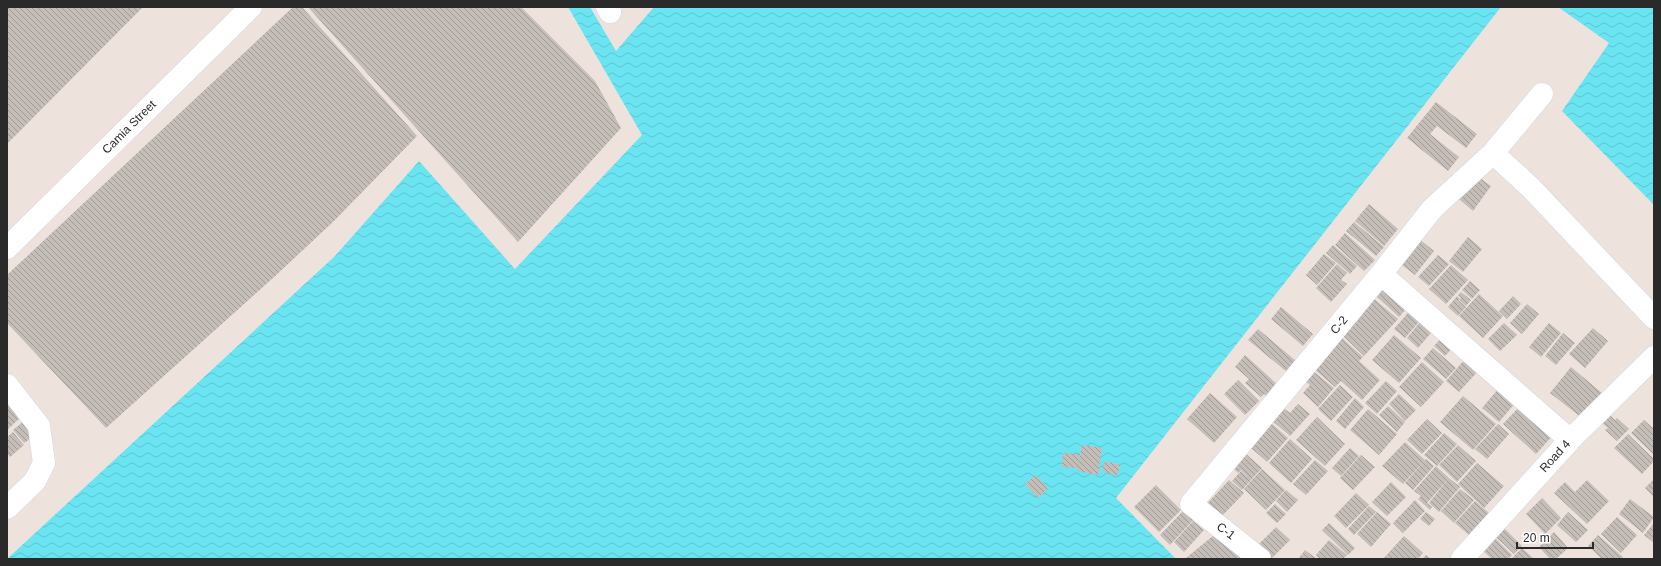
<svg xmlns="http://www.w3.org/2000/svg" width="1661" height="566" font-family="Arial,sans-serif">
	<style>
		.water { fill: url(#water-waves) }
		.building { fill: url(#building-back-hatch) }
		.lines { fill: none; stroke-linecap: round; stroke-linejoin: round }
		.minor-casing { stroke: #d1d7e4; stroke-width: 23 }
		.minor { stroke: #fff; stroke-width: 22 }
		.labels { text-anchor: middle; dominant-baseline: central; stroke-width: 3.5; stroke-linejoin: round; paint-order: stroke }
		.street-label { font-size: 12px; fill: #2a2a2a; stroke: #fff }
	</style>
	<defs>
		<pattern id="water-waves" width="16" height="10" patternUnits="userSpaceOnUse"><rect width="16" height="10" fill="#6be4f2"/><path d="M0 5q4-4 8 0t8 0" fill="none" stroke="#5dc4d0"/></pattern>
		<pattern id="building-back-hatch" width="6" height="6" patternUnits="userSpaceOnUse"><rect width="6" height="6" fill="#c5bdb8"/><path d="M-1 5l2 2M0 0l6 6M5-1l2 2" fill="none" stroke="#a09a96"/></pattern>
	</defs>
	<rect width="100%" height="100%" fill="#ede3dc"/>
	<!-- water -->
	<path class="water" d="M 568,7 L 590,7 L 616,51 L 654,7 L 1501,7 L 1116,498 L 1176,559 L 7,559 L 335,256 L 419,161 L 515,269 L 642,135 Z
		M 1558,7 L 1654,7 L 1654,205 L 1562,111 L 1609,43 Z"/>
	<!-- building -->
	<path class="building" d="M 7,7 L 143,7 L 7,144 Z
		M 293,7 L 302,7 L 417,136 L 334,221 L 273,278 L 106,428 L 7,323 L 7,275 Z
		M 308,7 L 521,7 L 595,81 L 621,128 L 518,242 Z
		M 1436,102 L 1477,134 L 1466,148 L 1437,126 L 1430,134 L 1459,157 L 1448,171 L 1407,138 Z
		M 1477,176 L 1491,186 L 1473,211 L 1459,199 Z
		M 1369,204 L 1398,229 L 1384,246 L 1355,221 Z
		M 1354,222 L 1384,247 L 1376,256 L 1346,231 Z
		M 1345,233 L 1375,260 L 1364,271 L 1335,245 Z
		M 1468,237 L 1482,249 L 1463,272 L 1449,261 Z
		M 1418,238 L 1434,251 L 1415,275 L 1398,262 Z
		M 1333,245 L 1357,266 L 1350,274 L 1326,253 Z
		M 1324,254 L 1336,263 L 1317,285 L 1306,275 Z
		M 1438,255 L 1449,264 L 1429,286 L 1418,277 Z
		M 1337,264 L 1347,273 L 1341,280 L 1347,284 L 1331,302 L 1316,288 Z
		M 1451,265 L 1468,280 L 1446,304 L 1429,289 Z
		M 1470,281 L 1480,290 L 1472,299 L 1462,290 Z
		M 1387,283 L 1411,303 L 1399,317 L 1376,296 Z
		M 1461,292 L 1471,300 L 1466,306 L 1459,300 L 1461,298 L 1458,295 Z
		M 1479,294 L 1503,316 L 1483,338 L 1459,316 Z
		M 1457,296 L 1460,299 L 1458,300 L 1466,307 L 1458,316 L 1448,307 Z
		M 1513,296 L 1521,304 L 1507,319 L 1499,311 Z
		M 1372,297 L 1398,319 L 1364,356 L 1341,334 Z
		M 1527,304 L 1539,314 L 1522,334 L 1510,323 Z
		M 1281,307 L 1313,334 L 1303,346 L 1271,319 Z
		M 1413,307 L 1424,316 L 1405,338 L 1394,329 Z
		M 1425,316 L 1437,326 L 1418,348 L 1407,338 Z
		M 1504,323 L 1517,335 L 1500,351 L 1488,339 Z
		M 1549,323 L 1561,333 L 1541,357 L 1529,347 Z
		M 1593,328 L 1608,341 L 1585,368 L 1569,354 Z
		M 1258,329 L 1296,361 L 1287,372 L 1248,340 Z
		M 1563,333 L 1575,343 L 1556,365 L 1545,356 Z
		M 1394,335 L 1421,358 L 1399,383 L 1372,360 Z
		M 1444,335 L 1455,345 L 1445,356 L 1434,346 Z
		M 1341,337 L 1363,357 L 1359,361 L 1380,380 L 1362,400 L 1341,381 L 1335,387 L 1313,368 Z
		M 1433,348 L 1456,368 L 1446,379 L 1423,359 Z
		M 1245,355 L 1278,385 L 1268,397 L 1264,394 L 1261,397 L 1245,383 L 1249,379 L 1235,367 Z
		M 1466,358 L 1479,370 L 1459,392 L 1446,381 Z
		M 1422,362 L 1444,382 L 1421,407 L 1399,387 Z
		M 1571,367 L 1602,393 L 1582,418 L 1550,393 Z
		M 1313,371 L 1334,388 L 1318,407 L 1303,393 L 1310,385 L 1305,381 Z
		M 1238,380 L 1259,401 L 1245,415 L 1224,394 Z
		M 1386,381 L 1397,391 L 1377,414 L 1365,403 Z
		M 1340,385 L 1353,397 L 1331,421 L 1318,409 Z
		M 1499,388 L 1516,402 L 1499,422 L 1482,408 Z
		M 1210,393 L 1237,417 L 1214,443 L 1187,419 Z
		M 1399,394 L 1416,410 L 1405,421 L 1389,404 Z
		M 1463,396 L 1496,424 L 1473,450 L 1440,422 Z
		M 1355,398 L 1364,407 L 1345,429 L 1336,421 Z
		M 7,400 L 22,416 L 7,430 Z
		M 1298,404 L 1310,414 L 1290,436 L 1270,419 L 1282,407 L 1290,413 Z
		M 1522,404 L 1555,433 L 1536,454 L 1503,424 Z
		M 1388,406 L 1405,422 L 1397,432 L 1379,415 Z
		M 1368,409 L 1397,434 L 1379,455 L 1350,430 Z
		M 1610,415 L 1615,420 L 1617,418 L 1629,429 L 1617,441 L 1605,430 L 1608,428 L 1602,423 Z
		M 1317,417 L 1345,444 L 1325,466 L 1296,440 Z
		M 1427,419 L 1442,433 L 1422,454 L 1407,440 Z
		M 1644,420 L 1654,429 L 1654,455 L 1631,433 Z
		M 24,421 L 36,435 L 24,443 L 13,430 Z
		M 1271,423 L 1288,438 L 1267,462 L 1250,447 Z
		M 1498,424 L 1509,434 L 1487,459 L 1475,449 Z
		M 13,432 L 24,445 L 10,457 L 7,453 L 7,437 Z
		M 1444,433 L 1457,444 L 1437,466 L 1424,455 Z
		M 1628,434 L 1654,459 L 1654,461 L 1642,474 L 1614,448 Z
		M 1290,439 L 1312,459 L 1291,483 L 1269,463 Z
		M 1405,442 L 1425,460 L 1403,484 L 1382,466 Z
		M 1082,445 L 1102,448 L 1098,475 L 1077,471 Z
		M 1458,445 L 1476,461 L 1457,482 L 1439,465 Z
		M 1350,448 L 1359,456 L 1341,476 L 1332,468 Z
		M 1063,453 L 1079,454 L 1078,468 L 1062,467 Z
		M 1246,454 L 1262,468 L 1251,480 L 1241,470 L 1238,473 L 1234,469 Z
		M 1361,455 L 1375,467 L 1353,490 L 1340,478 Z
		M 1426,459 L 1434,466 L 1413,490 L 1405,483 Z
		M 1315,460 L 1328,471 L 1306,495 L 1293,484 Z
		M 1105,461 L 1120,465 L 1117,476 L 1102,471 Z
		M 1477,463 L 1504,486 L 1484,508 L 1458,484 Z
		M 1436,466 L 1449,478 L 1427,503 L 1432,507 L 1430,510 L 1418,499 L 1421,496 L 1414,491 Z
		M 1262,469 L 1285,490 L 1266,510 L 1244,489 Z
		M 1241,471 L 1251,480 L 1242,490 L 1232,481 Z
		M 1036,475 L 1048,489 L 1038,498 L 1025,484 Z
		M 1449,478 L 1460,487 L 1439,512 L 1429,503 Z
		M 1654,479 L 1654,497 L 1645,488 Z
		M 1229,480 L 1244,493 L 1221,517 L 1207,504 Z
		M 1587,480 L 1609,501 L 1587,524 L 1554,493 L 1565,482 L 1575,492 Z
		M 1391,482 L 1406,497 L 1387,516 L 1372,502 Z
		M 1156,485 L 1181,510 L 1159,532 L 1134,507 Z
		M 1460,489 L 1474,500 L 1454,523 L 1441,511 Z
		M 1286,490 L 1298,500 L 1287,512 L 1276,501 Z
		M 1356,493 L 1369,505 L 1346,528 L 1334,516 Z
		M 1542,498 L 1561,518 L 1545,534 L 1526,514 Z
		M 1630,499 L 1654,517 L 1643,533 L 1619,514 Z
		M 1415,500 L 1425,511 L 1403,533 L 1393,523 Z
		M 1475,501 L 1489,513 L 1470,536 L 1455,523 Z
		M 1275,504 L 1286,514 L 1277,523 L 1266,513 Z
		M 1369,506 L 1376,512 L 1354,535 L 1348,529 Z
		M 1183,511 L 1193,520 L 1170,545 L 1160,535 Z
		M 1377,512 L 1391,524 L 1371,547 L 1357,534 Z
		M 1426,512 L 1435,519 L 1429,526 L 1420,519 Z
		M 1568,512 L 1588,530 L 1576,542 L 1557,525 Z
		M 1617,517 L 1637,535 L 1621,553 L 1601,534 Z
		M 1193,521 L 1204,530 L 1184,552 L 1174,542 Z
		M 1329,523 L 1355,548 L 1348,555 L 1322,530 Z
		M 1654,523 L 1654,543 L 1644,535 Z
		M 1276,527 L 1290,540 L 1271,559 L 1266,559 L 1255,548 Z
		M 1504,528 L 1522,546 L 1514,554 L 1496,537 Z
		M 1554,532 L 1568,548 L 1556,559 L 1550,559 L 1539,547 Z
		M 1214,535 L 1242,559 L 1188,559 L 1186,558 Z
		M 1598,535 L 1623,557 L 1621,559 L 1602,559 L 1588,546 Z
		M 1404,536 L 1423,553 L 1418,559 L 1383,559 Z
		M 1495,538 L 1512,555 L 1508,559 L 1492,559 L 1482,550 Z
		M 1329,540 L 1347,555 L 1343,559 L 1320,559 L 1316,555 Z
		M 1522,548 L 1534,559 L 1511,559 Z
		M 1305,550 L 1317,559 L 1300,559 L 1299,558 Z
		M 1426,555 L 1431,559 L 1422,559 Z"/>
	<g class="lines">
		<!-- minor casing -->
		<g class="minor-casing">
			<path id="minor" d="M 607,7 L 610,12
				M 1493,153 L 1531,188 L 1654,318
				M 7,248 L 251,7
				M 1381,274 L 1570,440
				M 7,385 L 39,426 L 44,463 L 35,481 L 7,508
				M 1260,559 L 1191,504 L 1381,274 L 1432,209 L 1493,153 L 1542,94
				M 1462,559 L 1570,440 L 1654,357"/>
		</g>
		<!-- minor -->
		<use href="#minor" class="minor"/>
	</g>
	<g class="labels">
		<!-- street labels -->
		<g class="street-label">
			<text transform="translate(129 127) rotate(-45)">Camia Street</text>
			<text transform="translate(1339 325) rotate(-50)">C-2</text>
			<text transform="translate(1555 456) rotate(-48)">Road 4</text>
			<text transform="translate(1226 531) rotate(37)">C-1</text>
		</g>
	</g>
	<!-- border -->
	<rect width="1661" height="566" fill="none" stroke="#2a2a2a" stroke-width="16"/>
	<!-- scale -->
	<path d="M1517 542v6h76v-6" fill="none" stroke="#2a2a2a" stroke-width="2"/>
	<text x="1523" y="542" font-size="12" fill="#2a2a2a" stroke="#ffffff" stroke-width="3" paint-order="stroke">20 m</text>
</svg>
